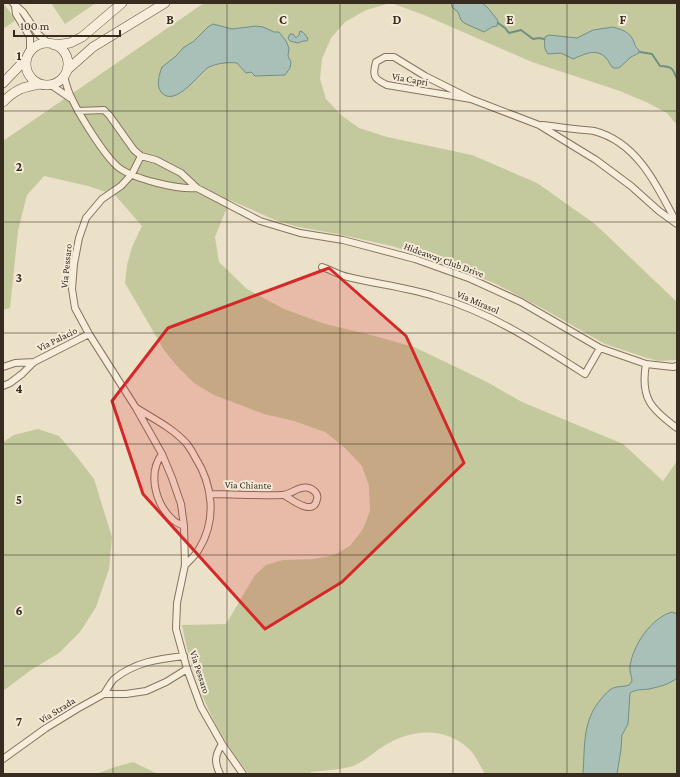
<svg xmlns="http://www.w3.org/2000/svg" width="680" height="777" font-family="'Crimson Pro',serif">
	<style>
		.green { fill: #c4c99d }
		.water { fill: #a9c0b9; stroke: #708e86 }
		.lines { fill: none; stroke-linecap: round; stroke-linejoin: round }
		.stream { stroke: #708e86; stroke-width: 2 }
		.minor-casing { stroke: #86735f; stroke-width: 8 }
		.secondary-casing { stroke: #685442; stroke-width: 10 }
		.minor { stroke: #f6eedb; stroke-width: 6 }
		.secondary { stroke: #f6eedb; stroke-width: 9 }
		.marked { fill: #d62828; fill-opacity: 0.2; stroke: #d62828; stroke-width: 3; stroke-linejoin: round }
		.grid { fill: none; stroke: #382c21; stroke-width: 1; stroke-opacity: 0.55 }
		.labels { text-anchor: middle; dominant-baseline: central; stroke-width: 4; stroke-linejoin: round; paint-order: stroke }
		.street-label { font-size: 10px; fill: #382c21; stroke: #f3ebd7 }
		.grid-label { font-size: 13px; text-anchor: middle; font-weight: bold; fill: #382c21; stroke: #f3ebd7; stroke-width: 4; stroke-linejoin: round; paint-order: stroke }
	</style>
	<rect width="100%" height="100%" fill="#ebe0c8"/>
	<!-- green -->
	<path class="green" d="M 3,3 L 16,20 L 3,29 Z
		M 51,3 L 96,3 L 65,24 Z
		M 204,3 L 677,3 L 677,125 L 667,113 L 646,102 L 620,91 L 532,62 L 424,15 L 391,3 L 366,10 L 345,22 L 331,38 L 322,59 L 320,79 L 326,99 L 341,115 L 359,128 L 387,137 L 472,155 L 537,183 L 595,224 L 677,302 L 677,360 L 658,361 L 647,358 L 605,344 L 540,307 L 494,283 L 447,265 L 392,246 L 337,234 L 299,227 L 275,220 L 230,200 L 215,237 L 219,262 L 247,289 L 284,309 L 325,324 L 371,335 L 414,347 L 487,382 L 522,402 L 623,444 L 663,481 L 677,461 L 677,774 L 485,774 C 481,767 476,757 471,751 C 449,728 416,728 389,743 C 377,749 367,760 353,766 C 345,769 322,771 311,772 L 310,774 L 249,774 C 214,731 192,680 182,625 L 226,624 L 255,575 L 266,565 L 283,560 L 314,559 L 334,555 L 350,546 L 363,529 L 370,511 L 369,486 L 362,466 L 345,448 L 325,432 L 294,421 L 264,414 L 214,395 L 194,383 L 177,366 L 164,350 L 125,283 L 127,265 L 132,247 L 142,226 L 115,195 L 88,186 L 44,176 L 27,195 L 18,231 L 10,308 L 3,310 L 3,141 Z
		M 38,429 L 59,436 L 77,457 L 94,479 L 112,537 L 109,569 L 96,607 L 80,632 L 59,653 L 31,670 L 3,691 L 3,442 L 14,435 Z
		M 133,762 L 158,774 L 96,774 L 115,767 Z"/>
	<!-- water -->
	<path class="water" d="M 451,3 L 482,3 L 487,7 L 496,18 L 498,21 L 497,26 L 492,27 L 484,32 L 464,23 L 461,20 L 458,12 L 452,7 Z
		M 213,24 L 232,29 L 256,26 L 263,27 L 274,32 L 279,32 L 286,41 L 289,48 L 288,56 L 291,62 L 290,68 L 285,75 L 255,76 L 251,72 L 246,73 L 237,63 C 228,62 218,63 209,67 C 199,73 175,109 161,92 C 156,85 159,75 162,67 L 176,56 L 183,48 L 194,41 L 208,27 Z
		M 613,27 C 623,30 630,32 634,42 C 635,46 636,48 639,50 L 639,53 L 631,57 L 619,68 L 613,68 C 610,65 609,61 606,58 C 596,47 583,55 573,59 L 561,53 L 548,54 C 544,50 544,42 545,37 L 549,35 L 577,38 L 593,30 Z
		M 300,31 C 304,32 306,35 308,39 L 307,41 L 303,41 L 298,43 L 290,41 L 288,38 L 290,34 L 293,34 L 296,38 L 299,35 Z
		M 672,612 L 677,614 L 677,678 C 670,684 659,687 649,689 C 642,690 636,689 630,693 L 628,724 L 622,735 L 621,749 L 617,774 L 583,774 C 585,746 582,720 602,698 C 605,694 609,690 613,688 C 618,686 624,687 629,685 L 632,681 C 632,676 629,672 630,666 C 633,645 651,618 672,612 Z"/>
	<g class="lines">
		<!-- stream -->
		<path class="stream" d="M 498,23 L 505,28 L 509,33 L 521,30 L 533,39 L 539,38 L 544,39
			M 640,52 L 652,54 L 660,66 C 674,67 672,68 677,79"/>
		<!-- minor casing -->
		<g class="minor-casing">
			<path id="minor" d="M 13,3 L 23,12 L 38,34 L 48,43
				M 15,6 L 16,14 L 30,37 L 30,52
				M 64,76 C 66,84 68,92 72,99 C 80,116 104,155 118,167 C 133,179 179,190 197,188
				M 51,85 L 70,98
				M 471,99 L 387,85 C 374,79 372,76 376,62 L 385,57 L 394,57 L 425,76 L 471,99 L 539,125 L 596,160 L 631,186 L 659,211 L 677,224
				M 78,111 L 104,110 L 109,115 L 134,150 L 141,156 L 156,160 L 181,173 L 197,188 L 260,221 L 300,233 L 343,240 L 415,259 L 471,279 L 521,302 L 600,348 L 646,364 L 673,367 L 677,366
				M 542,125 C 553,126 564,128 575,129 C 581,130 588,130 594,131 C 637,142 657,185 676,222
				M 141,156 L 132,174 L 121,186 L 102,199 L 86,218 L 79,238 L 74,264 L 72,289 L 75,308 L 89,334 L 136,408 L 162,454 L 172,478 L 181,504 L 184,526 L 185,565 L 177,603 L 176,629 L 187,669 L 201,707 L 222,744 L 243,774
				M 322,267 C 331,270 339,275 348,277 C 376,284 406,287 434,296 C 490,312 537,343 585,374 L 600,348
				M 646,364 C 640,398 651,409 677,428
				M 3,367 L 15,363 L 34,362
				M 3,386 L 10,383 L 22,374 L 34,362 L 89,334
				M 138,409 C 154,419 174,429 187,444 C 190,448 193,453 195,457 C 213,485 217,520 199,549 C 196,555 190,560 185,565
				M 162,454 C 147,474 156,505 173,520 C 176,523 180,524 184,526
				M 211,494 C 234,494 258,496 282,495 C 291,495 299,485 309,488 C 313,489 319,494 317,499 C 314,517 292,500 284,495
				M 104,694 C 107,690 110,683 114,679 C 135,662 158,659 184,656
				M 3,759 L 46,728 L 77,709 L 104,694 L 126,694 L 146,691 L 166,682 L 187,669
				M 220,774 C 214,762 215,755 222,744"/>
		</g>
		<!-- secondary casing -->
		<g class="secondary-casing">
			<path id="secondary" d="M26 64a21 21 0 1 1 42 0a21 21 0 1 1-42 0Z
				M 54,45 L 70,43 L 82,37 L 122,3
				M 67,70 L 93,47 L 165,3
				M 3,83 L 27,58
				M 3,102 C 16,89 23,87 40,84"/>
		</g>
		<!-- minor -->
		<use href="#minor" class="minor"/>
		<!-- secondary -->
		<use href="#secondary" class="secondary"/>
	</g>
	<!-- marked area -->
	<path class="marked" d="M 329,268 L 406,336 L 464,463 L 342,582 L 265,629 L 143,494 L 112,401 L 168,328 Z"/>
	<!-- grid -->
	<path class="grid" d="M 113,3 L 113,774M 227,3 L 227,774M 340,3 L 340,774M 453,3 L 453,774M 567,3 L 567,774M 3,111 L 677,111M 3,222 L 677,222M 3,333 L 677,333M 3,444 L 677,444M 3,555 L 677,555M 3,666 L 677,666"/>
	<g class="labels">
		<!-- street labels -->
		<g class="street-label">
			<text transform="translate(410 79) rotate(10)">Via Capri</text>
			<text transform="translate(444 260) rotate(20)">Hideaway Club Drive</text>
			<text transform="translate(66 266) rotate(-84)">Via Pessaro</text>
			<text transform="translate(478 302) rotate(23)">Via Mirasol</text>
			<text transform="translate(57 339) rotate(-26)">Via Palacio</text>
			<text transform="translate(248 485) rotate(1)">Via Chiante</text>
			<text transform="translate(200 672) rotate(72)">Via Pessaro</text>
			<text transform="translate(57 710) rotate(-32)">Via Strada</text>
		</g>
	</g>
	<g class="grid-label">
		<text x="170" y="24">B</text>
		<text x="283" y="24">C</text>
		<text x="397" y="24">D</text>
		<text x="510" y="24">E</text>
		<text x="623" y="24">F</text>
		<text x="19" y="60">1</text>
		<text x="19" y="171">2</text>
		<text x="19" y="282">3</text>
		<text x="19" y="393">4</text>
		<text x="19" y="504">5</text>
		<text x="19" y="615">6</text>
		<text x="19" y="726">7</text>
	</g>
	<!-- border -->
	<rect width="680" height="777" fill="none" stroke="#382c21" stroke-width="8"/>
	<!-- scale -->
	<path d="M14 30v6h106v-6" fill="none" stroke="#382c21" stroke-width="2"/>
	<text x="20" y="30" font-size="12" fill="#382c21" stroke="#f3ebd7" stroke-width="3" paint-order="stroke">100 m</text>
</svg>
